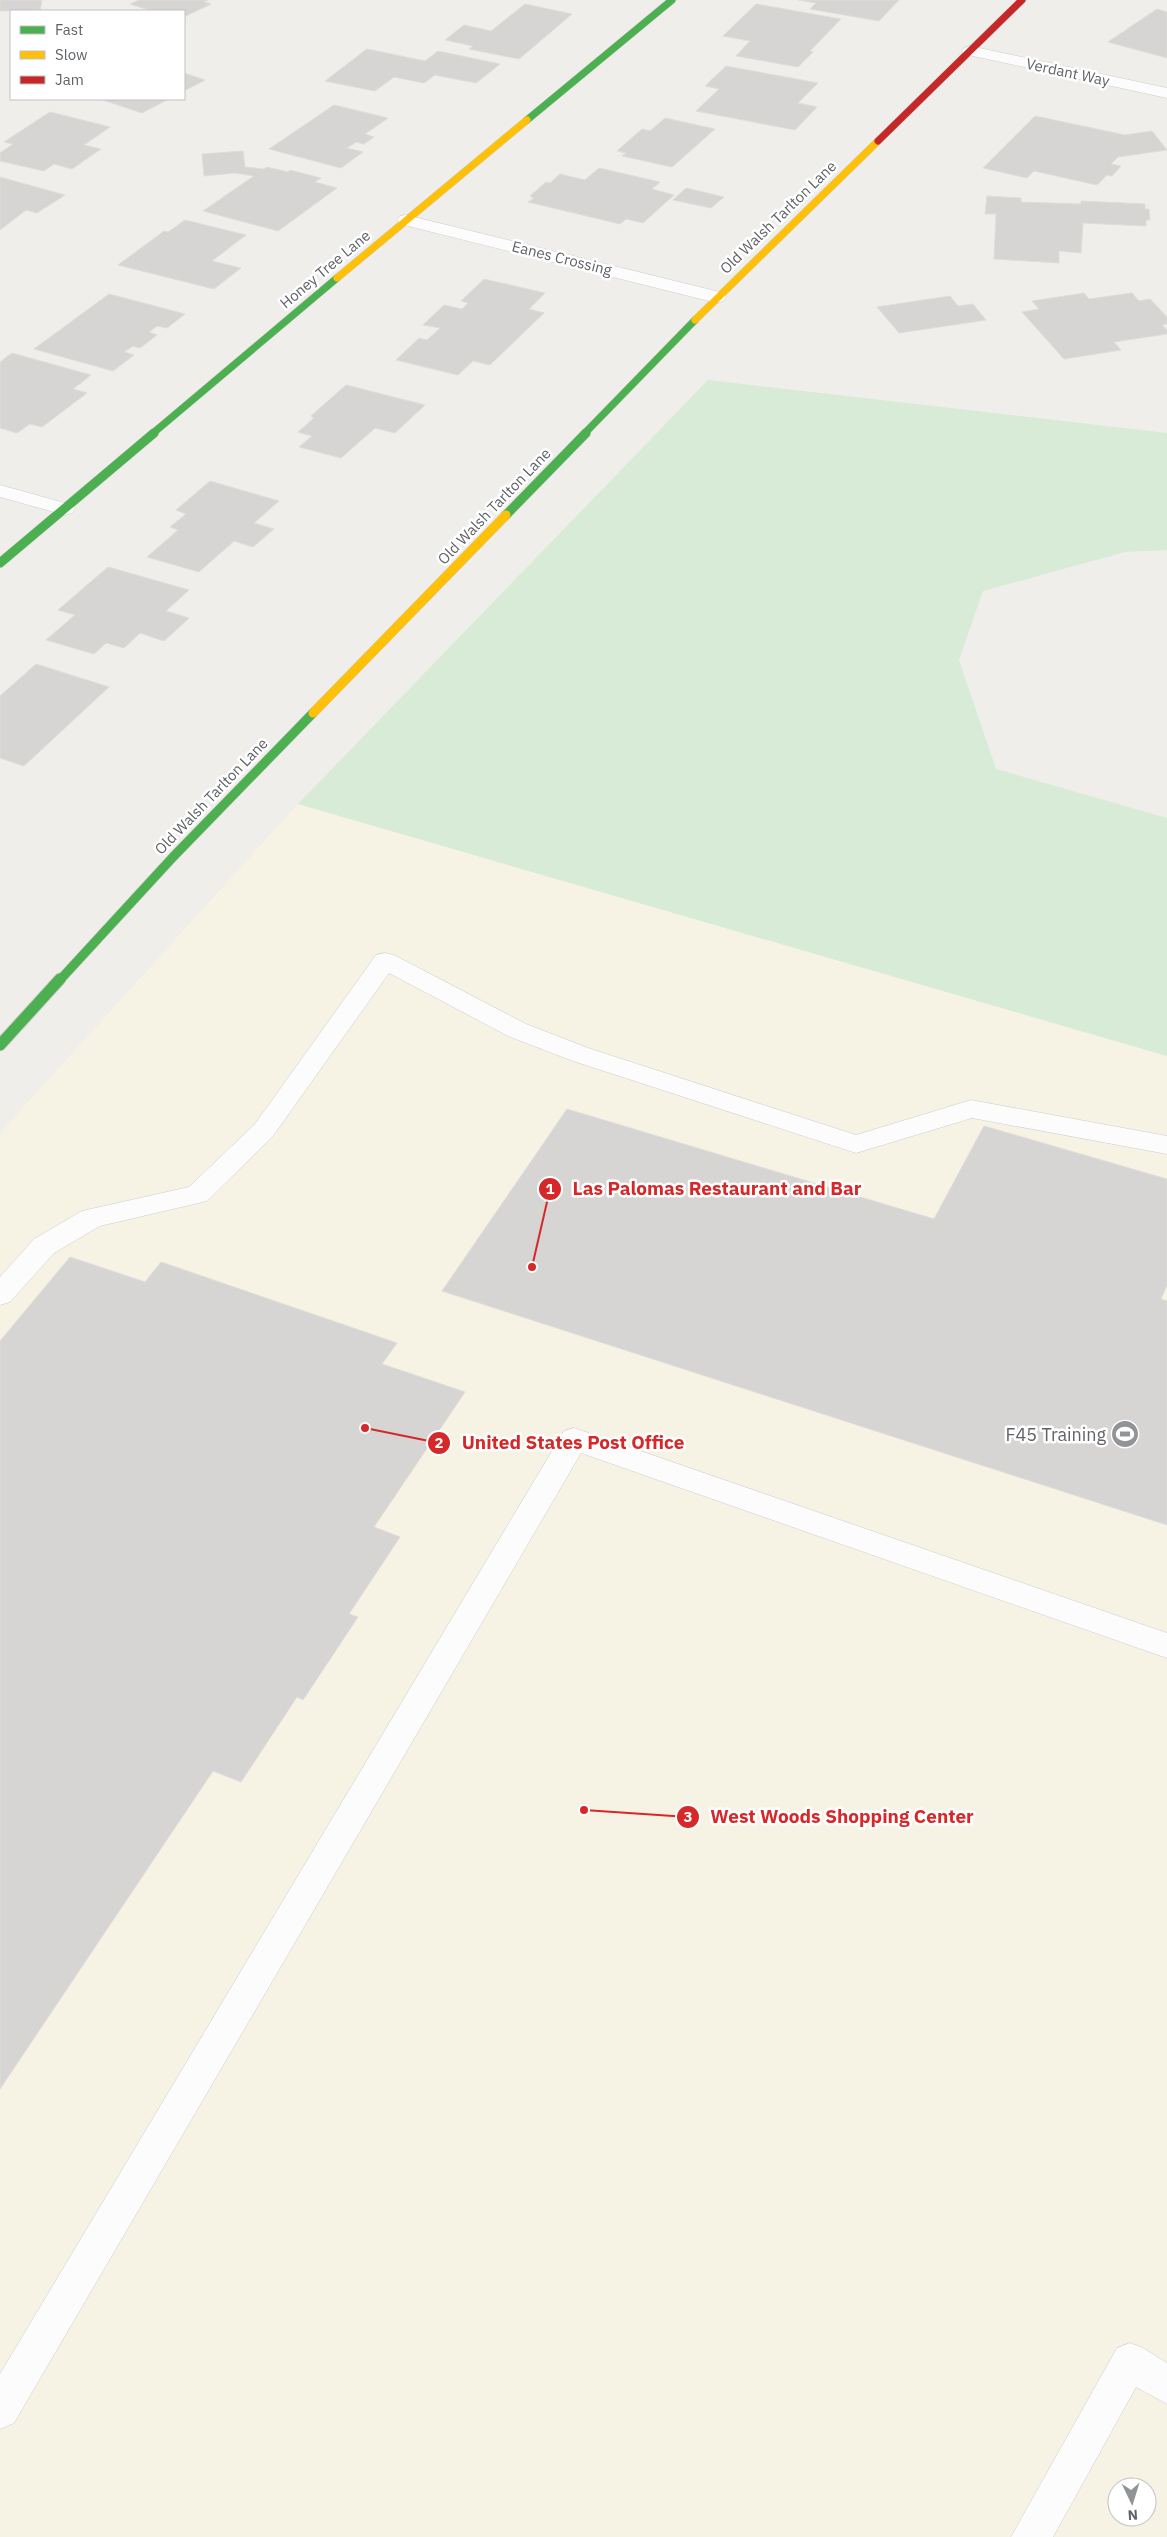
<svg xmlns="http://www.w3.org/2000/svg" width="1167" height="2537" font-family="'IBM Plex Sans',sans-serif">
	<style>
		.commercial { fill: #f7f3e4; fill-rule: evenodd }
		.green { fill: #d8ebd6 }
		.building { fill: #d6d5d3; stroke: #deddd9 }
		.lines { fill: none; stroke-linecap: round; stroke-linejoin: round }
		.lane-casing { stroke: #cbcccc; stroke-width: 1 }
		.street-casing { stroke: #cbcccc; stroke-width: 1 }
		.fast-far2-casing { stroke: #cacacb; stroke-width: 8 }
		.fast-far1-casing { stroke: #cacacb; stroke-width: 10 }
		.fast-casing { stroke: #cacacb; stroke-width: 13 }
		.slow-far1-casing { stroke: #cacacb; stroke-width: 8 }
		.slow-casing { stroke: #cacacb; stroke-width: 10 }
		.jam-casing { stroke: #cacacb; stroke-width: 8 }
		.lane { fill: #fdfcfc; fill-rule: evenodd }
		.street { fill: #fdfcfc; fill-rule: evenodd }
		.fast-far2 { stroke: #4caf50; stroke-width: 7 }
		.fast-far1 { stroke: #4caf50; stroke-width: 9 }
		.fast { stroke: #4caf50; stroke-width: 11 }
		.slow-far1 { stroke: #ffc107; stroke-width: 7 }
		.slow { stroke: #ffc107; stroke-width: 9 }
		.jam { stroke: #c62828; stroke-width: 7 }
		.labels { text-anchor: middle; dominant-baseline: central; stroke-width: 5; stroke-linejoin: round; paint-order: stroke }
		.far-street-label { font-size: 15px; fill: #5f6368; stroke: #fff }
		.poi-label { font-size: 18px; fill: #5f6368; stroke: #fff; text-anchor: end }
		.leader { fill: none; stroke: #d62828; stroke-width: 2 }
		.callout-dot { fill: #d62828; stroke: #fff; stroke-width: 2 }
		.mark-label { font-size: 15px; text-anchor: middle; font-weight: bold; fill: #fff }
		.callout-label { font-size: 19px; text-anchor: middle; font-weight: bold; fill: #d62828; stroke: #fff; stroke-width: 5; stroke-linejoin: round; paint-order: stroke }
	</style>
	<rect width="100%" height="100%" fill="#efeeea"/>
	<!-- commercial -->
	<path class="commercial" d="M 298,804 L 1167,1056 L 1167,2537 L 0,2537 L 0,1133 ZM 1117,2487 L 1147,2487 L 1147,2517 L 1117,2517 Z"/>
	<!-- green -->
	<path class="green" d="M 708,380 L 1167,433 L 1167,550 L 1125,552 L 983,591 L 959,660 L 996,769 L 1167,818 L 1167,1056 L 298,804 Z"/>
	<!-- building -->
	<path class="building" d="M 0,0 L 42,0 L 40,10 L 0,11 Z
		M 139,0 L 208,0 L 204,2 L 211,4 L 184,17 L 184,11 L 152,11 L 130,4 Z
		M 798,0 L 899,0 L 879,21 L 810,9 L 816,3 Z
		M 525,4 L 572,14 L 519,59 L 469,49 L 473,46 L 445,40 L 464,25 L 491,31 Z
		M 756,4 L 841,19 L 810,51 L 813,52 L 798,67 L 736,56 L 750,41 L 723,36 Z
		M 1157,9 L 1167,12 L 1167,58 L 1108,42 Z
		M 367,49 L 425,61 L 438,51 L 500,64 L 476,83 L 435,75 L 424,83 L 394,77 L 375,91 L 325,81 Z
		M 726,66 L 818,83 L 798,103 L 817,107 L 795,130 L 696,111 L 719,89 L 705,86 Z
		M 184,73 L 205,80 L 184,91 Z
		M 100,99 L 169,99 L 142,113 Z
		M 334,105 L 388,118 L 365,134 L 374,137 L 364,144 L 356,142 L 347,148 L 363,152 L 341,168 L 269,149 Z
		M 50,112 L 110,127 L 84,145 L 101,149 L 72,169 L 54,164 L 44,171 L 0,161 L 0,153 L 13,144 L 4,142 Z
		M 1035,116 L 1125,135 L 1152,131 L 1167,150 L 1118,157 L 1111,164 L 1121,166 L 1112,176 L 1107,175 L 1097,185 L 1034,171 L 1027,178 L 983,168 Z
		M 665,118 L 715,129 L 672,167 L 622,156 L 626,153 L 617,151 L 642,129 L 650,131 Z
		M 243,151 L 245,167 L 264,169 L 267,167 L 288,172 L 290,170 L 321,178 L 315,182 L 337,188 L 278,231 L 203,211 L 254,176 L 235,173 L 204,176 L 202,154 Z
		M 599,168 L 660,182 L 652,189 L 674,195 L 643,223 L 626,219 L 620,224 L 528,202 L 534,198 L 530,196 L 546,182 L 550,183 L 560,174 L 585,180 Z
		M 0,177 L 65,195 L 37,213 L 26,210 L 0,230 Z
		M 686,188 L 724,197 L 711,208 L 673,200 Z
		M 987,196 L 1021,198 L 1021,202 L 1081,204 L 1081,201 L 1145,204 L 1145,209 L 1149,209 L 1150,220 L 1146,220 L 1146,226 L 1083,223 L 1081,253 L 1059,251 L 1059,263 L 994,259 L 996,214 L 985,214 Z
		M 185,220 L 246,235 L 212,261 L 241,268 L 214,289 L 118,265 L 164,231 L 168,232 Z
		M 484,279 L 545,293 L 529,309 L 544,313 L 490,365 L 473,361 L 458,375 L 396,360 L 419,338 L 427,340 L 440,328 L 423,325 L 444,305 L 462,309 L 468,303 L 461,301 Z
		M 1084,293 L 1089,299 L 1132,293 L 1139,301 L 1150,299 L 1167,317 L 1167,324 L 1162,325 L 1167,330 L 1167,334 L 1114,342 L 1121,350 L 1064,359 L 1022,312 L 1039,309 L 1032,301 Z
		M 109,294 L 185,314 L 167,328 L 157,326 L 149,332 L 157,335 L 140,348 L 133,346 L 124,352 L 134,355 L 113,371 L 34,349 Z
		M 950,296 L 958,306 L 973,304 L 986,320 L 899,333 L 877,307 Z
		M 12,353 L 91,375 L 73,389 L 87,393 L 42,427 L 30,424 L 17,433 L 0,428 L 0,362 Z
		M 346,385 L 425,405 L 395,433 L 375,428 L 341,458 L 299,447 L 312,436 L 298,432 L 314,418 L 311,416 Z
		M 210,481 L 279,501 L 254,523 L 274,529 L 253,547 L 234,541 L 199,572 L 147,557 L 178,530 L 170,527 L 186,514 L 176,510 Z
		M 108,567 L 189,590 L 166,611 L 189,618 L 164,641 L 140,633 L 124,648 L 106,643 L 94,654 L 46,640 L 75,615 L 58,610 Z
		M 36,664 L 109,687 L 24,766 L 0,758 L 0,696 Z
		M 567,1109 L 934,1219 L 984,1126 L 1167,1179 L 1167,1285 L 1161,1299 L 1167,1301 L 1167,1525 L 442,1291 Z
		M 70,1257 L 145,1282 L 161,1262 L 397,1343 L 382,1364 L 465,1392 L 374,1527 L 400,1537 L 349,1614 L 358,1617 L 303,1700 L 297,1697 L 241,1782 L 213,1771 L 0,2089 L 0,1341 Z"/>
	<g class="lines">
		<!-- lane casing -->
		<g class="lane-casing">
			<path id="lane" d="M 385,953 L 394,955 L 526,1024 L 588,1048 L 856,1135 L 971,1100 L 1167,1136 L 1167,1154 L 972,1118 L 856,1153 L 570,1060 L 508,1036 L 389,973 L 273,1136 L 207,1201 L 100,1226 L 54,1253 L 10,1302 L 0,1305 L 0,1277 L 34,1239 L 82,1211 L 189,1187 L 255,1124 L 376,955 Z
				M 574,1428 L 1167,1633 L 1167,1658 L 581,1453 L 14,2423 L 0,2429 L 0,2374 L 564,1431 Z
				M 1130,2343 L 1143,2348 L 1167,2363 L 1167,2404 L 1136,2387 L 1053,2537 L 1011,2537 L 1117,2348 Z"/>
		</g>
		<!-- street casing -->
		<g class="street-casing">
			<path id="street" d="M 970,46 L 1167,88 L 1167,98 L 964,54 L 962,51 L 964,48 Z
				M 406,215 L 724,293 L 726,297 L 724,301 L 717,303 L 400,224 L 397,220 L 400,216 Z
				M 0,485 L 72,505 L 75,509 L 72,513 L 65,515 L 0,497 Z"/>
		</g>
		<!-- fast-far2 casing -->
		<g class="fast-far2-casing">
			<path id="fast-far2" d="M 527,120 L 672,0
				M 152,434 L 337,278
				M 584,434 L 695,320"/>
		</g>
		<!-- fast-far1 casing -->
		<g class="fast-far1-casing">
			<path id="fast-far1" d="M 506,515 L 586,433
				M 0,563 L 154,433
				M 59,981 L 173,857 L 313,713"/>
		</g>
		<!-- fast casing -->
		<g class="fast-casing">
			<path id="fast" d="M 0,1045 L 60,979"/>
		</g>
		<!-- slow-far1 casing -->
		<g class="slow-far1-casing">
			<path id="slow-far1" d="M 337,278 L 527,120
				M 695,320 L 878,141"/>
		</g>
		<!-- slow casing -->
		<g class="slow-casing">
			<path id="slow" d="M 313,713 L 506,515"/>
		</g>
		<!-- jam casing -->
		<g class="jam-casing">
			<path id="jam" d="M 878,141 L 1022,0"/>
		</g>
		<!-- lane -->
		<use href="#lane" class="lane"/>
		<!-- street -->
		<use href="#street" class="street"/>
		<!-- fast-far2 -->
		<use href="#fast-far2" class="fast-far2"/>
		<!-- fast-far1 -->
		<use href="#fast-far1" class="fast-far1"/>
		<!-- fast -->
		<use href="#fast" class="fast"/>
		<!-- slow-far1 -->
		<use href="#slow-far1" class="slow-far1"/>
		<!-- slow -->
		<use href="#slow" class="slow"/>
		<!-- jam -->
		<use href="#jam" class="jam"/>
	</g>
	<!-- icons -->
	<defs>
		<g id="stadium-disc" transform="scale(1.4375)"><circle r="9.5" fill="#919496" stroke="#fff"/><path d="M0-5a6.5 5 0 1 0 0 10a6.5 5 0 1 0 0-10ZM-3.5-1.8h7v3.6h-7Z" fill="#fff"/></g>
	</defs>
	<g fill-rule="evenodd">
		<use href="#stadium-disc" x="1125" y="1434"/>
	</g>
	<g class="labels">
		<!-- far-street labels -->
		<g class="far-street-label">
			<text transform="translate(1068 72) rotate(12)">Verdant Way</text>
			<text transform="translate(778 217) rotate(-44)">Old Walsh Tarlton Lane</text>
			<text transform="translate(562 258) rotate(14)">Eanes Crossing</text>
			<text transform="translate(325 269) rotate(-40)">Honey Tree Lane</text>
			<text transform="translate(494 506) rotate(-46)">Old Walsh Tarlton Lane</text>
			<text transform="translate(211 796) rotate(-46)">Old Walsh Tarlton Lane</text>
		</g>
		<!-- poi labels -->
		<g class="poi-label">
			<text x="1106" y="1434">F45 Training</text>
		</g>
	</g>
	<!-- callouts -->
	<path class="leader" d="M532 1267L550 1189M365 1428L439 1443M584 1810L688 1817"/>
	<g class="callout-dot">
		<circle cx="532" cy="1267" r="5"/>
		<circle cx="365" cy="1428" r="5"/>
		<circle cx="584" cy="1810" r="5"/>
		<circle cx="550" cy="1189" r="12"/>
		<circle cx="439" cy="1443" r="12"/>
		<circle cx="688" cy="1817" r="12"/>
	</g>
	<g class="mark-label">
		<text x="550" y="1194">1</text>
		<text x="439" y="1448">2</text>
		<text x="688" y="1822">3</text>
	</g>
	<g class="callout-label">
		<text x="717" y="1195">Las Palomas Restaurant and Bar</text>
		<text x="573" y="1449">United States Post Office</text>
		<text x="842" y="1823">West Woods Shopping Center</text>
	</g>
	<!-- legend -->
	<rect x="10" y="10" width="175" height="90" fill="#ffffff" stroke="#bfc1c3"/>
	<rect x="20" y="26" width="25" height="8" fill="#4caf50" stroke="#bfc1c3"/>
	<text x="55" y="35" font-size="15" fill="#5f6368">Fast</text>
	<rect x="20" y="51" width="25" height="8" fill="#ffc107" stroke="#bfc1c3"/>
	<text x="55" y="60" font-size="15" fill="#5f6368">Slow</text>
	<rect x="20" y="76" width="25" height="8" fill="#c62828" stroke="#bfc1c3"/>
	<text x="55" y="85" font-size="15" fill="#5f6368">Jam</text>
	<!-- north arrow -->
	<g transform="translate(1132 2502) rotate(176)"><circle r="24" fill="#ffffff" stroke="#bfc1c3"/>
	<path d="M0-4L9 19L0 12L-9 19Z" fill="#919496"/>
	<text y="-8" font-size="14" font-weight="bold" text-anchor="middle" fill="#5f6368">N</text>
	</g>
</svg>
